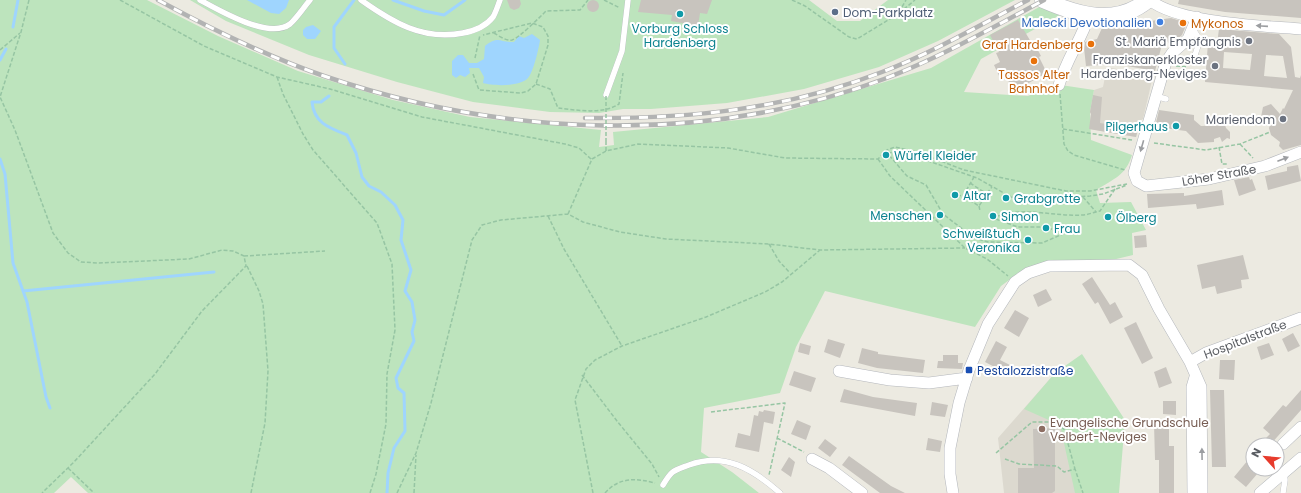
<svg xmlns="http://www.w3.org/2000/svg" width="1301" height="493" font-family="Poppins,sans-serif">
	<style>
		.education { fill: #dcd9cf }
		.green { fill: #bde4bd }
		.water { fill: #9fd5fe }
		.lines { fill: none; stroke-linecap: round; stroke-linejoin: round }
		.stream { stroke: #9fd5fe; stroke-width: 3 }
		.building { fill: #c8c4be; fill-rule: evenodd }
		.service-casing { stroke: #b4b7bc; stroke-width: 6 }
		.minor-casing { stroke: #b4b7bc; stroke-width: 12 }
		.secondary-casing { stroke: #b5b8be; stroke-width: 17 }
		.path { stroke: #96c5a3; stroke-width: 1.5; stroke-dasharray: 4 2; stroke-linecap: butt }
		.service { stroke: #fff; stroke-width: 5.5 }
		.minor { stroke: #fff; stroke-width: 11 }
		.secondary { stroke: #fff; stroke-width: 16 }
		.rail-casing { stroke: #b2b3b3; stroke-width: 4.5 }
		.rail { stroke: #fff; stroke-width: 3; stroke-dasharray: 9; stroke-linecap: butt }
		.path-bridge { stroke: #96c5a3; stroke-width: 1.5; stroke-dasharray: 4 2; stroke-linecap: butt }
		.oneway { fill: #9c9ea1 }
		.service-dot { fill: #5c6f8a; stroke: #fff; stroke-width: 1.5 }
		.culture-dot { fill: #0f9aa8; stroke: #fff; stroke-width: 1.5 }
		.shop-dot { fill: #3f7fe0; stroke: #fff; stroke-width: 1.5 }
		.food-dot { fill: #e8710a; stroke: #fff; stroke-width: 1.5 }
		.worship-dot { fill: #6b7280; stroke: #fff; stroke-width: 1.5 }
		.transit-dot { fill: #1a4fb4; stroke: #fff; stroke-width: 1.5 }
		.education-dot { fill: #8d6e63; stroke: #fff; stroke-width: 1.5 }
		.labels { text-anchor: middle; dominant-baseline: central; stroke-width: 4; stroke-linejoin: round; paint-order: stroke }
		.service-label { font-size: 12px; fill: #4e5e75; stroke: #fff; text-anchor: start }
		.shop-label { font-size: 12px; fill: #366cbe; stroke: #fff; text-anchor: end }
		.food-label { font-size: 12px; fill: #c56008; stroke: #fff; text-anchor: start }
		.culture-label { font-size: 12px; fill: #0d838f; stroke: #fff; text-anchor: start }
		.worship-label { font-size: 12px; fill: #5b616d; stroke: #fff; text-anchor: end }
		.street-label { font-size: 12px; fill: #5a5d62; stroke: #fff }
		.transit-label { font-size: 12px; fill: #164399; stroke: #fff; text-anchor: start }
		.education-label { font-size: 12px; fill: #785e54; stroke: #fff; text-anchor: start }
	</style>
	<rect width="100%" height="100%" fill="#eceae1"/>
	<!-- education -->
	<path class="education" d="M 1107,67 L 1153,76 L 1143,119 L 1140,121 L 1136,137 L 1089,129 L 1091,114 L 1090,112 L 1094,90 L 1103,87 Z
		M 1055,373 L 1095,493 L 1004,493 L 998,438 Z"/>
	<!-- green -->
	<path class="green" d="M 0,0 L 147,0 L 218,36 L 298,71 L 393,100 L 470,117 L 601,130 L 599,147 L 614,145 L 613,132 L 768,117 L 931,68 L 1041,6 L 1060,15 L 981,59 L 964,92 L 1028,96 L 1054,84 L 1094,90 L 1090,112 L 1091,140 L 1132,155 C 1126,175 1114,179 1096,190 L 1100,203 L 1131,202 L 1146,230 L 1132,233 L 1133,255 L 1087,266 L 1020,272 L 1001,286 L 975,327 L 825,291 L 796,347 L 780,393 L 704,408 L 701,452 L 732,472 L 759,493 L 88,493 L 71,477 L 54,493 L 0,493 Z
		M 190,0 L 809,0 L 837,21 L 860,21 L 888,0 L 1015,0 L 938,41 L 879,67 L 804,89 L 727,103 L 651,109 L 623,109 L 599,113 L 550,112 L 473,102 L 397,82 L 309,55 L 226,21 Z
		M 1082,354 L 1125,420 L 1119,493 L 1075,493 L 1060,425 L 1024,409 L 1055,373 Z"/>
	<!-- water -->
	<path class="water" d="M 247,0 L 289,0 L 286,8 L 279,14 L 271,13 Z
		M 313,25 L 321,31 L 315,39 L 307,39 L 303,35 L 303,30 L 306,27 Z
		M 532,34 L 540,40 C 539,48 533,73 528,78 C 520,87 493,86 483,83 L 484,77 L 479,68 L 469,68 L 470,73 L 465,77 L 460,75 L 456,78 L 452,75 L 452,61 L 458,55 L 463,55 L 469,63 L 477,63 L 484,59 L 485,46 C 499,35 499,43 514,42 L 519,36 L 524,38 Z"/>
	<g class="lines">
		<!-- stream -->
		<path class="stream" d="M 393,0 L 424,11 L 444,15 L 465,0
			M 13,27 L 18,0
			M 0,60 L 6,49
			M 345,64 L 334,48 L 334,27 L 354,0
			M 329,96 L 321,102 L 312,102 C 314,123 329,128 347,135 L 356,153 L 362,177 L 369,186 L 381,192 L 395,205 L 403,220 L 401,240 L 411,270 L 405,291 L 412,302 L 415,320 L 412,332 L 414,341 L 396,378 L 398,388 L 404,393 L 405,431 L 394,448 L 388,473 L 387,493
			M 0,159 L 5,174 L 13,263 L 27,302 L 46,397 L 50,408
			M 23,291 L 214,272"/>
	</g>
	<!-- building -->
	<path class="building" d="M587 6a6 6 0 1 1 12 0a6 6 0 1 1-12 0Z
		M 507,0 L 520,0 L 521,4 L 519,8 L 514,10 L 510,8 Z
		M 641,0 L 712,0 L 707,14 L 700,13 L 698,26 L 671,21 L 672,15 L 638,12 Z
		M 1179,0 L 1301,0 L 1301,18 L 1225,12 L 1178,4 Z
		M 1171,18 L 1187,23 L 1182,35 L 1170,45 L 1164,37 L 1155,71 L 1116,64 L 1086,66 L 1084,48 L 1085,42 L 1097,39 L 1102,28 Z
		M 1018,20 L 1031,42 L 1033,41 L 1041,56 L 1039,57 L 1047,73 L 1014,91 L 1005,75 L 1000,78 L 994,65 L 1000,62 L 996,53 L 999,52 L 990,35 Z
		M 1219,29 L 1279,34 L 1291,47 L 1295,77 L 1300,78 L 1301,75 L 1301,145 L 1283,150 L 1279,146 L 1280,142 L 1271,135 L 1269,128 L 1271,123 L 1261,117 L 1263,107 L 1271,104 L 1280,114 L 1283,108 L 1284,109 L 1293,90 L 1205,82 L 1208,43 L 1217,44 ZM 1224,52 L 1252,54 L 1250,70 L 1223,68 ZM 1266,55 L 1283,56 L 1287,78 L 1264,76 Z
		M 1093,95 L 1102,97 L 1100,123 L 1138,129 L 1136,137 L 1089,129 L 1091,114 L 1090,112 Z
		M 1159,110 L 1194,115 L 1194,120 L 1201,126 L 1225,125 L 1226,128 L 1230,132 L 1230,139 L 1227,138 L 1222,142 L 1220,137 L 1214,139 L 1214,142 L 1198,143 L 1186,131 L 1155,127 Z
		M 1298,165 L 1301,181 L 1268,190 L 1265,176 L 1287,171 L 1287,167 Z
		M 1249,177 L 1250,180 L 1252,179 L 1256,190 L 1239,196 L 1234,180 Z
		M 1222,190 L 1224,205 L 1197,209 L 1196,204 L 1148,208 L 1147,194 L 1184,193 L 1184,196 Z
		M 1146,235 L 1147,247 L 1135,248 L 1134,236 Z
		M 1243,255 L 1249,279 L 1241,280 L 1242,288 L 1217,294 L 1215,286 L 1202,289 L 1197,265 Z
		M 1092,277 L 1110,305 L 1115,302 L 1123,317 L 1110,324 L 1098,302 L 1095,304 L 1082,284 Z
		M 1046,289 L 1052,300 L 1038,307 L 1033,295 Z
		M 1015,310 L 1029,318 L 1019,337 L 1004,328 Z
		M 1136,322 L 1153,358 L 1142,364 L 1124,328 Z
		M 1293,333 L 1300,346 L 1288,352 L 1282,339 Z
		M 828,339 L 845,344 L 840,358 L 824,352 Z
		M 996,341 L 1007,347 L 1000,360 L 1010,365 L 1006,373 L 985,362 Z
		M 800,343 L 811,346 L 809,355 L 798,352 Z
		M 1269,343 L 1274,355 L 1261,360 L 1257,347 Z
		M 862,348 L 878,352 L 878,354 L 925,360 L 923,373 L 877,368 L 858,363 Z
		M 943,355 L 958,355 L 958,363 L 963,363 L 962,369 L 937,368 L 938,361 L 943,361 Z
		M 1220,360 L 1235,360 L 1234,380 L 1219,379 Z
		M 1166,367 L 1172,383 L 1159,388 L 1154,372 Z
		M 794,371 L 816,378 L 811,392 L 789,385 Z
		M 844,389 L 873,397 L 917,403 L 915,416 L 840,402 Z
		M 1210,390 L 1224,390 L 1226,467 L 1212,467 Z
		M 1301,390 L 1301,410 L 1270,445 L 1259,445 L 1270,434 L 1263,428 L 1283,405 L 1286,407 Z
		M 1163,401 L 1176,401 L 1176,415 L 1163,414 Z
		M 932,402 L 948,405 L 945,417 L 930,415 Z
		M 764,410 L 775,412 L 773,424 L 764,422 L 759,452 L 735,447 L 738,433 L 750,436 L 754,415 L 758,416 L 759,411 L 763,412 Z
		M 797,420 L 811,426 L 806,440 L 791,434 Z
		M 1154,423 L 1169,423 L 1169,446 L 1174,446 L 1174,493 L 1159,493 L 1159,460 L 1155,460 Z
		M 1055,428 L 1055,491 L 1052,493 L 1018,493 L 1018,468 L 1034,468 L 1033,429 Z
		M 928,438 L 942,441 L 940,452 L 926,450 Z
		M 825,439 L 837,448 L 830,457 L 818,448 Z
		M 1253,454 L 1253,469 L 1258,473 L 1246,487 L 1234,477 Z
		M 849,456 L 891,486 L 905,493 L 880,493 L 842,465 Z
		M 789,457 L 795,462 L 791,477 L 781,470 Z"/>
	<g class="lines">
		<!-- service casing -->
		<g class="service-casing">
			<path id="service" d="M 200,0 C 219,10 269,40 290,24 C 297,18 304,7 310,0
				M 361,0 C 392,22 423,41 463,33 C 474,31 486,26 493,17 C 496,12 498,5 500,0
				M 1193,61 L 1200,40 L 1193,29
				M 606,95 L 622,51 L 628,0
				M 1155,96 L 1166,99
				M 663,485 C 672,470 673,471 689,465 C 725,452 753,469 780,493
				M 1283,493 L 1285,480 L 1284,473"/>
		</g>
		<!-- minor casing -->
		<g class="minor-casing">
			<path id="minor" d="M 1150,0 C 1177,23 1264,26 1301,29
				M 1197,17 L 1188,39 L 1172,53 L 1166,62 L 1134,173 L 1137,181 L 1146,186 L 1209,179 L 1235,173 L 1265,166 L 1301,152
				M 1059,85 C 1066,60 1081,40 1089,16
				M 1190,362 L 1206,353 L 1301,318
				M 839,371 L 890,380 L 929,383 L 967,378
				M 1283,444 L 1301,427
				M 812,459 L 829,468 L 862,493
				M 953,493 L 950,474 L 950,448 L 959,403 L 969,370 L 988,324 L 1015,282 L 1028,273 L 1049,266 L 1129,265 L 1142,275 L 1159,309 L 1190,362 L 1201,387 L 1202,493
				M 1193,493 L 1192,387 L 1195,377
				M 1260,493 L 1301,458"/>
		</g>
		<!-- secondary casing -->
		<g class="secondary-casing">
			<path id="secondary" d="M 1043,0 C 1078,15 1115,27 1148,0"/>
		</g>
		<!-- path -->
		<path class="path" d="M 29,0 L 21,32 L 0,97 L 15,130 L 53,233 L 68,253 L 81,262 L 99,263 L 189,259 L 222,250 L 233,251 L 244,256 L 246,266 L 202,311 L 155,374 L 74,462 L 42,493
			M 120,0 L 204,46 L 277,77 L 330,89 L 422,117 L 565,144 L 579,148 L 591,159
			M 604,0 L 620,8
			M 792,0 L 805,6 L 849,37 L 857,39 L 898,14 L 915,0
			M 899,12 L 906,0
			M 494,33 C 499,36 506,41 512,40 C 519,38 540,17 546,11 L 580,10 L 588,0
			M 0,50 L 20,33
			M 475,58 L 480,35
			M 1176,66 L 1188,67
			M 473,74 L 479,90 L 521,93 L 528,91 L 536,84 L 548,45 L 548,36 L 543,27 L 532,23 L 483,35
			M 277,77 L 283,94 L 303,134 L 313,150 L 377,223 L 392,264 L 395,330 L 387,374 L 386,424 L 376,474 L 370,493
			M 536,84 L 550,89 L 558,108 C 577,110 602,115 619,104 L 623,73
			M 1060,94 L 1064,144 L 1068,151 L 1074,155 L 1125,170
			M 1063,129 L 1132,140
			M 1154,143 L 1206,150 L 1240,144 L 1270,132
			M 1240,144 L 1253,158
			M 1219,147 L 1222,164 L 1228,164
			M 606,151 L 606,142
			M 878,159 L 890,176 L 965,248 L 987,259 L 1008,276
			M 970,183 L 987,194 L 979,206 L 963,196 L 974,177
			M 1115,189 L 1100,211 C 1094,212 1088,215 1082,215 C 1052,217 1022,205 993,218 L 1018,227 L 1044,227 L 1065,233 L 1042,243 L 988,242 L 974,238 L 943,214 L 926,185 L 907,176 L 888,154 L 897,150 L 977,178 L 1011,197 L 1035,199 L 1090,196 L 1103,194 L 1127,185
			M 987,193 L 992,187
			M 957,195 L 963,196
			M 1083,197 L 1096,212
			M 979,206 L 980,211
			M 568,214 L 592,159 L 606,151 L 638,144 L 728,148 L 785,158 L 878,159 L 887,150 L 895,147 L 917,152 L 964,170 L 1066,191 L 1090,191 L 1127,184
			M 548,216 L 564,249 L 622,346
			M 769,244 L 779,261 L 790,273
			M 244,256 L 325,251
			M 247,266 L 259,291 L 263,304 L 268,371 L 265,423 L 251,493
			M 582,375 L 617,421 L 652,464 L 659,477
			M 711,412 L 785,403 L 769,475
			M 777,438 L 804,452
			M 996,453 L 1032,422 L 1051,422 L 1064,429 L 1075,469
			M 1005,459 L 1019,464 L 1057,466 L 1064,472 L 1075,469 L 1083,493
			M 68,468 L 94,493
			M 397,493 L 416,453 L 431,403 L 472,240 L 482,225 L 501,220 L 568,214 L 583,222 L 620,232 L 666,239 L 769,244 L 820,250 L 965,248
			M 414,493 L 416,455
			M 593,493 L 575,400 L 586,369 L 595,360 L 622,346 L 706,317 L 765,292 L 782,282 L 820,250
			M 605,493 C 619,477 636,478 655,483"/>
		<!-- service -->
		<use href="#service" class="service"/>
		<!-- minor -->
		<use href="#minor" class="minor"/>
		<!-- secondary -->
		<use href="#secondary" class="secondary"/>
		<!-- rail casing -->
		<g class="rail-casing">
			<path id="rail" d="M 158,0 C 211,29 266,56 324,76 C 503,137 705,146 884,79 C 939,58 992,28 1044,0
				M 585,118 C 687,119 785,110 882,72 C 932,53 980,25 1028,0"/>
		</g>
		<!-- rail -->
		<use href="#rail" class="rail"/>
		<!-- path-bridge -->
		<path class="path-bridge" d="M 606,142 L 606,95"/>
	</g>
	<!-- one-way arrows -->
	<defs><path id="oneway-solid" d="M-6-.8H1V-3.2L6.5 0L1 3.2V.8H-6Z"/></defs>
	<g class="oneway">
		<use href="#oneway-solid" transform="translate(1262 26) rotate(-176)"/>
		<use href="#oneway-solid" transform="translate(1142 146) rotate(106)"/>
		<use href="#oneway-solid" transform="translate(1283 159) rotate(-21)"/>
		<use href="#oneway-solid" transform="translate(1202 454) rotate(-91)"/>
	</g>
	<!-- markers -->
	<circle class="service-dot" cx="835" cy="12" r="4"/>
	<g class="culture-dot">
		<circle cx="680" cy="14" r="4"/>
		<circle cx="1176" cy="126" r="4"/>
		<circle cx="886" cy="155" r="4"/>
		<circle cx="955" cy="195" r="4"/>
		<circle cx="1006" cy="198" r="4"/>
		<circle cx="940" cy="215" r="4"/>
		<circle cx="993" cy="216" r="4"/>
		<circle cx="1108" cy="217" r="4"/>
		<circle cx="1046" cy="228" r="4"/>
		<circle cx="1028" cy="240" r="4"/>
	</g>
	<circle class="shop-dot" cx="1160" cy="22" r="4"/>
	<g class="food-dot">
		<circle cx="1183" cy="23" r="4"/>
		<circle cx="1091" cy="44" r="4"/>
		<circle cx="1034" cy="61" r="4"/>
	</g>
	<g class="worship-dot">
		<circle cx="1249" cy="41" r="4"/>
		<circle cx="1215" cy="66" r="4"/>
		<circle cx="1283" cy="119" r="4"/>
	</g>
	<rect class="transit-dot" x="965" y="366" width="8" height="8" rx="2"/>
	<circle class="education-dot" cx="1042" cy="429" r="4"/>
	<g class="labels">
		<!-- service labels -->
		<g class="service-label">
			<text x="843" y="12">Dom-Parkplatz</text>
		</g>
		<!-- shop labels -->
		<g class="shop-label">
			<text x="1152" y="22">Malecki Devotionalien</text>
		</g>
		<!-- food labels -->
		<g class="food-label">
			<text x="1191" y="23">Mykonos</text>
			<text x="1083" y="44" text-anchor="end">Graf Hardenberg</text>
			<text x="1034" y="74" text-anchor="middle">Tassos Alter<tspan x="1034" dy="14">Bahnhof</tspan></text>
		</g>
		<!-- culture labels -->
		<g class="culture-label">
			<text x="680" y="28" text-anchor="middle">Vorburg Schloss<tspan x="680" dy="14">Hardenberg</tspan></text>
			<text x="1168" y="126" text-anchor="end">Pilgerhaus</text>
			<text x="894" y="155">Würfel Kleider</text>
			<text x="963" y="195">Altar</text>
			<text x="1014" y="198">Grabgrotte</text>
			<text x="932" y="215" text-anchor="end">Menschen</text>
			<text x="1001" y="216">Simon</text>
			<text x="1116" y="217">Ölberg</text>
			<text x="1054" y="228">Frau</text>
			<text x="1020" y="233" text-anchor="end">Schweißtuch<tspan x="1020" dy="14">Veronika</tspan></text>
		</g>
		<!-- worship labels -->
		<g class="worship-label">
			<text x="1241" y="41">St. Mariä Empfängnis</text>
			<text x="1207" y="59">Franziskanerkloster<tspan x="1207" dy="14">Hardenberg-Neviges</tspan></text>
			<text x="1275" y="119">Mariendom</text>
		</g>
		<!-- street labels -->
		<g class="street-label">
			<text transform="translate(1219 175) rotate(-10)">Löher Straße</text>
			<text transform="translate(1245 339) rotate(-21)">Hospitalstraße</text>
		</g>
		<!-- transit labels -->
		<g class="transit-label">
			<text x="977" y="370">Pestalozzistraße</text>
		</g>
		<!-- education labels -->
		<g class="education-label">
			<text x="1050" y="422">Evangelische Grundschule<tspan x="1050" dy="14">Velbert-Neviges</tspan></text>
		</g>
	</g>
	<!-- north arrow -->
	<g transform="translate(1265 457) rotate(297)"><circle r="19" fill="#ffffff" stroke="#bdbec0"/>
	<path d="M0-3L7 15L0 10L-7 15Z" fill="#e73b2c"/>
	<text y="-6" font-size="11" font-weight="bold" text-anchor="middle" fill="#5a5d62">N</text>
	</g>
</svg>
